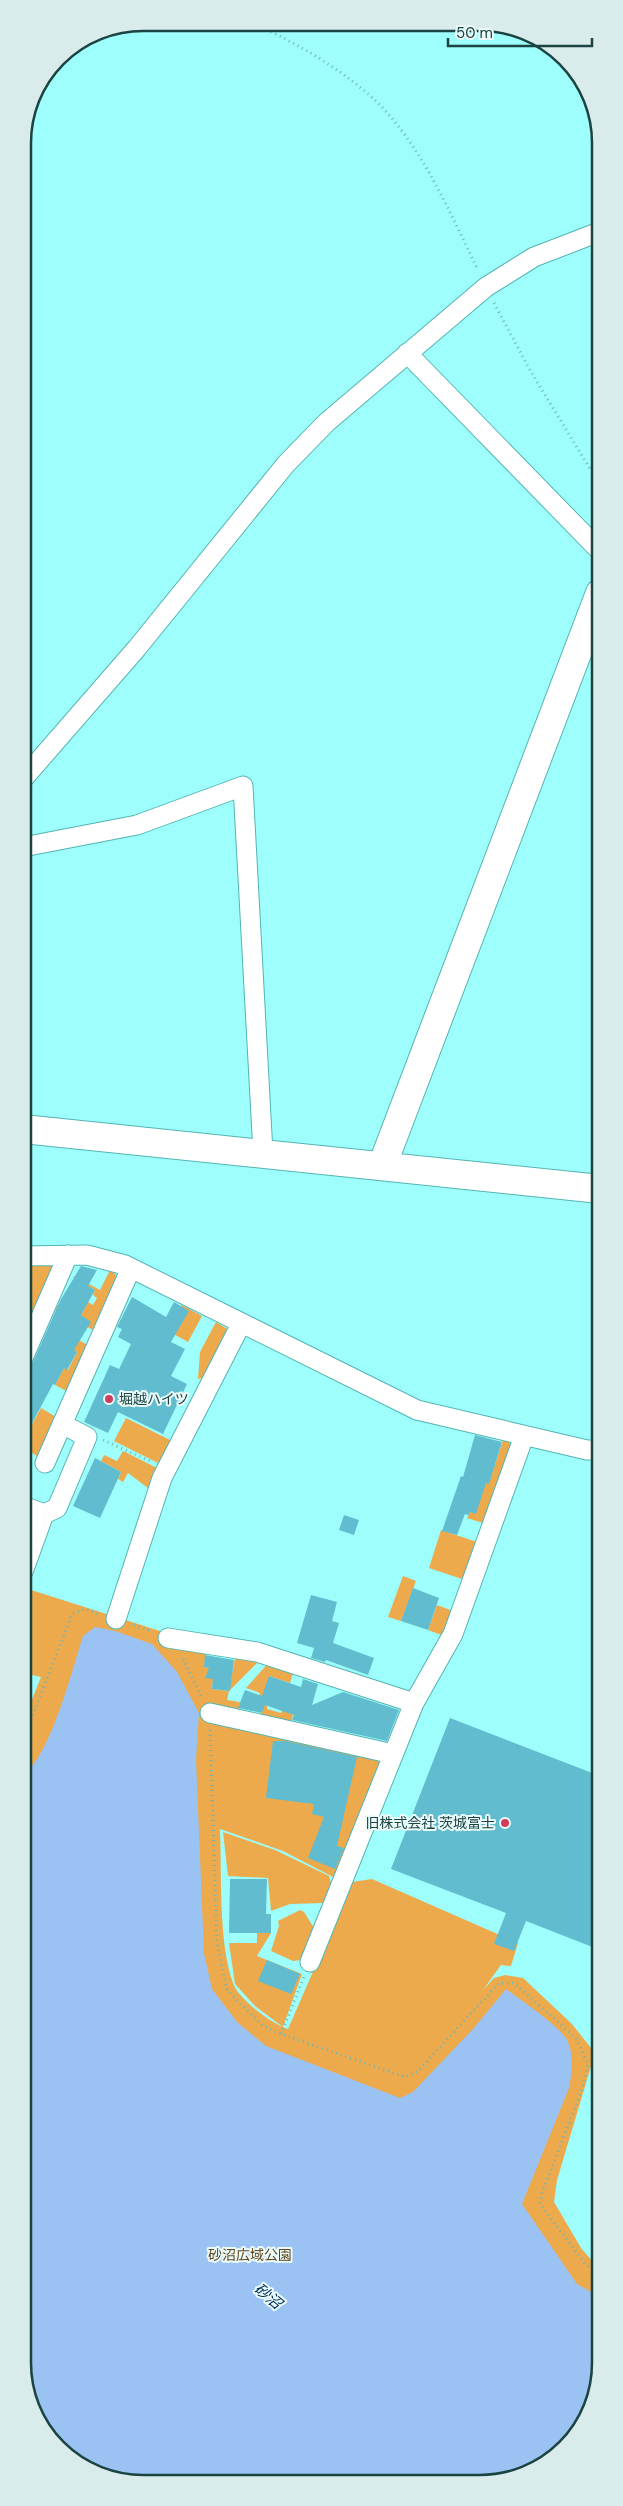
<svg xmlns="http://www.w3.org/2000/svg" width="623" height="2506" font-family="'DM Sans','Noto Sans JP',sans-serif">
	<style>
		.green { fill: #ecaa4d }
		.water { fill: #9ac2f3 }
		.building { fill: #61bccf }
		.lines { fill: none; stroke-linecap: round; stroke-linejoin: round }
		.street-casing { stroke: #53b4b2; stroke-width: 21 }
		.secondary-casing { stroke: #53b4b2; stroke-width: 30 }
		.path { stroke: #6cb7b5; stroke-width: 3; stroke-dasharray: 1 4; stroke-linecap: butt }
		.street { stroke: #fff; stroke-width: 19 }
		.secondary { stroke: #fff; stroke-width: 28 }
		.poi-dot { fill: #ce3e5b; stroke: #eafbfa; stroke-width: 2 }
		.labels { text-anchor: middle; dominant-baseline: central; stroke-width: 4; stroke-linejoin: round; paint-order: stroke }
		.poi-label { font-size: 14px; fill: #1b4342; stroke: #eafbfa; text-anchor: start }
		.park-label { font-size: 14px; fill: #62461e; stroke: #eafbfa }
		.water-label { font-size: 15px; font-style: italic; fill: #003061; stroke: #eafbfa }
		.rim { fill: none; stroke: #1b4342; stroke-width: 2.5 }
	</style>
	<rect width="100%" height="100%" fill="#9efefb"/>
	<!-- green -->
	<path class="green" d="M 54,1264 L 23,1344 L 23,1265 Z
		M 111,1268 L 119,1280 L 95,1331 L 55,1310 L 58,1306 L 80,1317 L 88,1302 L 93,1305 L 97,1298 L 93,1295 L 95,1290 L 73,1278 L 74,1276 L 100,1290 Z
		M 182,1305 L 202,1316 L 188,1342 L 168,1331 Z
		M 216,1322 L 229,1330 L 205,1378 L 198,1379 L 200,1352 Z
		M 77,1339 L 86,1344 L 88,1349 L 68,1392 L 55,1385 L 64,1368 L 68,1370 L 77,1352 L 72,1349 Z
		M 41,1408 L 58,1418 L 40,1458 L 23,1447 L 23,1440 Z
		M 126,1418 L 174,1442 L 162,1465 L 114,1441 Z
		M 503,1440 L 513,1444 L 486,1524 L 467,1518 L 486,1483 L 489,1483 Z
		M 123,1451 L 157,1468 L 148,1488 L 128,1473 L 123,1482 L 118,1479 L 121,1472 L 101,1461 L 104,1455 L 117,1461 Z
		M 23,1510 L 35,1514 L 28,1543 L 23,1541 Z
		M 441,1530 L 480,1543 L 468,1581 L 429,1568 Z
		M 403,1576 L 416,1581 L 401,1621 L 388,1617 Z
		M 28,1589 L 207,1646 L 204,1667 L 209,1668 L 213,1679 L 212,1689 L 229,1691 L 235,1658 L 263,1657 L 229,1691 L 227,1700 L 240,1702 L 238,1714 L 388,1755 L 337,1879 L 283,1851 L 220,1829 C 222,1875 218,1940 233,1983 C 238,1999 272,2024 288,2029 L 352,1882 L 372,1879 L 518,1943 L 511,1966 L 501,1965 L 483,1990 L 494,1978 L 505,1975 L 523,1978 L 572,2024 L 595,2053 L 557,2180 L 554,2202 L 581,2248 L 600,2270 L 600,2370 L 591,2409 L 570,2443 L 533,2471 L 496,2482 L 119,2481 L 58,2448 L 35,2416 L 24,2379 L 23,1722 L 41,1677 L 23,1673 L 23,1603 Z
		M 437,1605 L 453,1611 L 444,1636 L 428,1630 Z
		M 272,1659 L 295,1667 L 290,1683 L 269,1676 L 267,1709 L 281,1713 L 285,1702 L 296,1705 L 289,1729 L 259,1721 L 263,1708 L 256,1706 L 260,1693 L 246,1688 Z
		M 223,1832 L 275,1850 L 329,1876 L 333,1890 L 331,1896 L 323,1903 L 290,1904 L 271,1911 L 268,1878 L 228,1876 Z
		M 300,1910 L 304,1912 L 316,1931 L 302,1960 L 293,1961 L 271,1951 L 279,1926 L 278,1921 Z
		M 257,1933 L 271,1933 L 257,1956 L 302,1974 L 283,2027 L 255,2006 L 235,1984 L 229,1943 L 257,1943 Z"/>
	<!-- water -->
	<path class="water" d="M 95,1627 L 115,1631 L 152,1644 L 177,1672 L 199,1713 L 196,1760 L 204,1953 L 212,1989 L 237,2022 L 266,2046 L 400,2098 L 413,2092 L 473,2029 L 506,1989 C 519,1999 563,2028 568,2042 C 574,2056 572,2073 569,2088 L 522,2204 L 577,2284 L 600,2297 L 600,2370 L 591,2409 L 570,2443 L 533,2471 L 496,2482 L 119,2481 L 58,2448 L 35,2416 L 24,2379 L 23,1775 C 51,1755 72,1670 83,1636 Z"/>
	<!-- building -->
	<path class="building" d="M 81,1266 L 97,1270 L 88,1286 L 95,1290 L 81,1315 L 91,1322 L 74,1350 L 77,1352 L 67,1370 L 64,1368 L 55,1385 L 53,1384 L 23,1440 L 23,1369 L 29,1367 L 33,1362 L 60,1301 Z
		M 132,1297 L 166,1317 L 174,1302 L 189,1311 L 171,1342 L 185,1349 L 171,1376 L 187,1384 L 163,1434 L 118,1412 L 108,1433 L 84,1422 L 110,1365 L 119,1369 L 131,1344 L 118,1337 L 122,1329 L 117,1327 Z
		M 475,1435 L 502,1442 L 489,1484 L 486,1483 L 476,1514 L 470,1512 L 469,1515 L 465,1514 L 457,1535 L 442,1531 L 461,1476 L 463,1477 Z
		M 95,1458 L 121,1472 L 100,1518 L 73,1506 Z
		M 344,1515 L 359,1520 L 354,1535 L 339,1530 Z
		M 413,1588 L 439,1598 L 428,1630 L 401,1621 Z
		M 311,1595 L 337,1602 L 332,1621 L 339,1623 L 333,1643 L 374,1658 L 368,1675 L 326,1660 L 325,1662 L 311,1658 L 314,1648 L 297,1643 Z
		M 205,1655 L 234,1660 L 230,1691 L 212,1689 L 213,1679 L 205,1678 L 209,1668 L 204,1667 Z
		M 269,1676 L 301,1687 L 303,1679 L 318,1684 L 312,1705 L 343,1692 L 399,1710 L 387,1741 L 292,1720 L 294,1715 L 265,1705 L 262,1713 L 238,1708 L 245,1690 L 262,1696 Z
		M 450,1718 L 600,1776 L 600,1950 L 526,1921 L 514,1951 L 494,1944 L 506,1913 L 391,1869 Z
		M 273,1741 L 285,1741 L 357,1757 L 337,1846 L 344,1848 L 335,1869 L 308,1858 L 324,1817 L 312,1814 L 314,1804 L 266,1798 Z
		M 230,1879 L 267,1879 L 266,1914 L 271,1914 L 271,1933 L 229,1933 Z
		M 267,1960 L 300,1974 L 291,1994 L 258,1981 Z"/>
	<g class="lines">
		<!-- street casing -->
		<g class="street-casing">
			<path id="street" d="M 407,353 L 600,551
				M 23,779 L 137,648 L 286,464 L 327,422 L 486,287 L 534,257 L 599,232
				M 23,847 L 137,825 L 243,786 L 263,1153
				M 23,1256 L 87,1255 L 125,1265 L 417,1410 L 587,1450 L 600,1450
				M 23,1358 L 68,1255
				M 45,1463 L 131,1268
				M 23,1506 L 44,1514
				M 23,1572 L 44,1514 L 57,1508 L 87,1437 L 62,1424
				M 116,1619 L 162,1478 L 241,1324
				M 168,1638 L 257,1652 L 414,1703
				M 210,1713 L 393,1754
				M 310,1962 L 414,1703 L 453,1634 L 524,1436"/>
		</g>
		<!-- secondary casing -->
		<g class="secondary-casing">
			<path id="secondary" d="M 23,1129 L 600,1189
				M 382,1166 L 600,593"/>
		</g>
		<!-- path -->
		<path class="path" d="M 253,23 C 298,44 346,71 381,106 C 424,151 451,215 478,270
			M 494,303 L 531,372 L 600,485
			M 103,1440 L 150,1461
			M 134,1625 L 151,1631
			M 183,1659 L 202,1698
			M 210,1730 L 217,1942 L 227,1990 L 263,2026 L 281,2034 L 405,2077 L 418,2071 L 499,1983 L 514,1983 L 576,2038 L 588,2065 L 581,2092 L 542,2193 L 540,2204 L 587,2266 L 600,2276
			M 23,1733 L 34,1712 L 72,1614 L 86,1609 L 99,1614
			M 281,2034 L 304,1977"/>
		<!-- street -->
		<use href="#street" class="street"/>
		<!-- secondary -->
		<use href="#secondary" class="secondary"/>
	</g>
	<!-- markers -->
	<g class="poi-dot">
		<circle cx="109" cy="1399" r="5"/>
		<circle cx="505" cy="1823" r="5"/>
	</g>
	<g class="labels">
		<!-- poi labels -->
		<g class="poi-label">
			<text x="119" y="1399">堀越ハイツ</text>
			<text x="495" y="1823" text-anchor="end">旧株式会社 茨城富士</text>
		</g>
		<!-- park labels -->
		<g class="park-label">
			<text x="250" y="2255">砂沼広域公園</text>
		</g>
		<!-- water labels -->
		<g class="water-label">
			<text transform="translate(268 2296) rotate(39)">砂沼</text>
		</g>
	</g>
	<!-- crop -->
	<path d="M0 0H623V2506H0ZM143 31H480A112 112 0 0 1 592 143V2363A112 112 0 0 1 480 2475H143A112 112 0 0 1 31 2363V143A112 112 0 0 1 143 31Z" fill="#d9eceb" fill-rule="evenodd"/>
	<path class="rim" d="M143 31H480A112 112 0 0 1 592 143V2363A112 112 0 0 1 480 2475H143A112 112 0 0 1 31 2363V143A112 112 0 0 1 143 31Z"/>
	<!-- scale -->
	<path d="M448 38v8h144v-8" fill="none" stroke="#1b4342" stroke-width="2.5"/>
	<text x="456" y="38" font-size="15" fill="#1b4342" stroke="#eafbfa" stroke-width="4" paint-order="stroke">50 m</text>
</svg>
